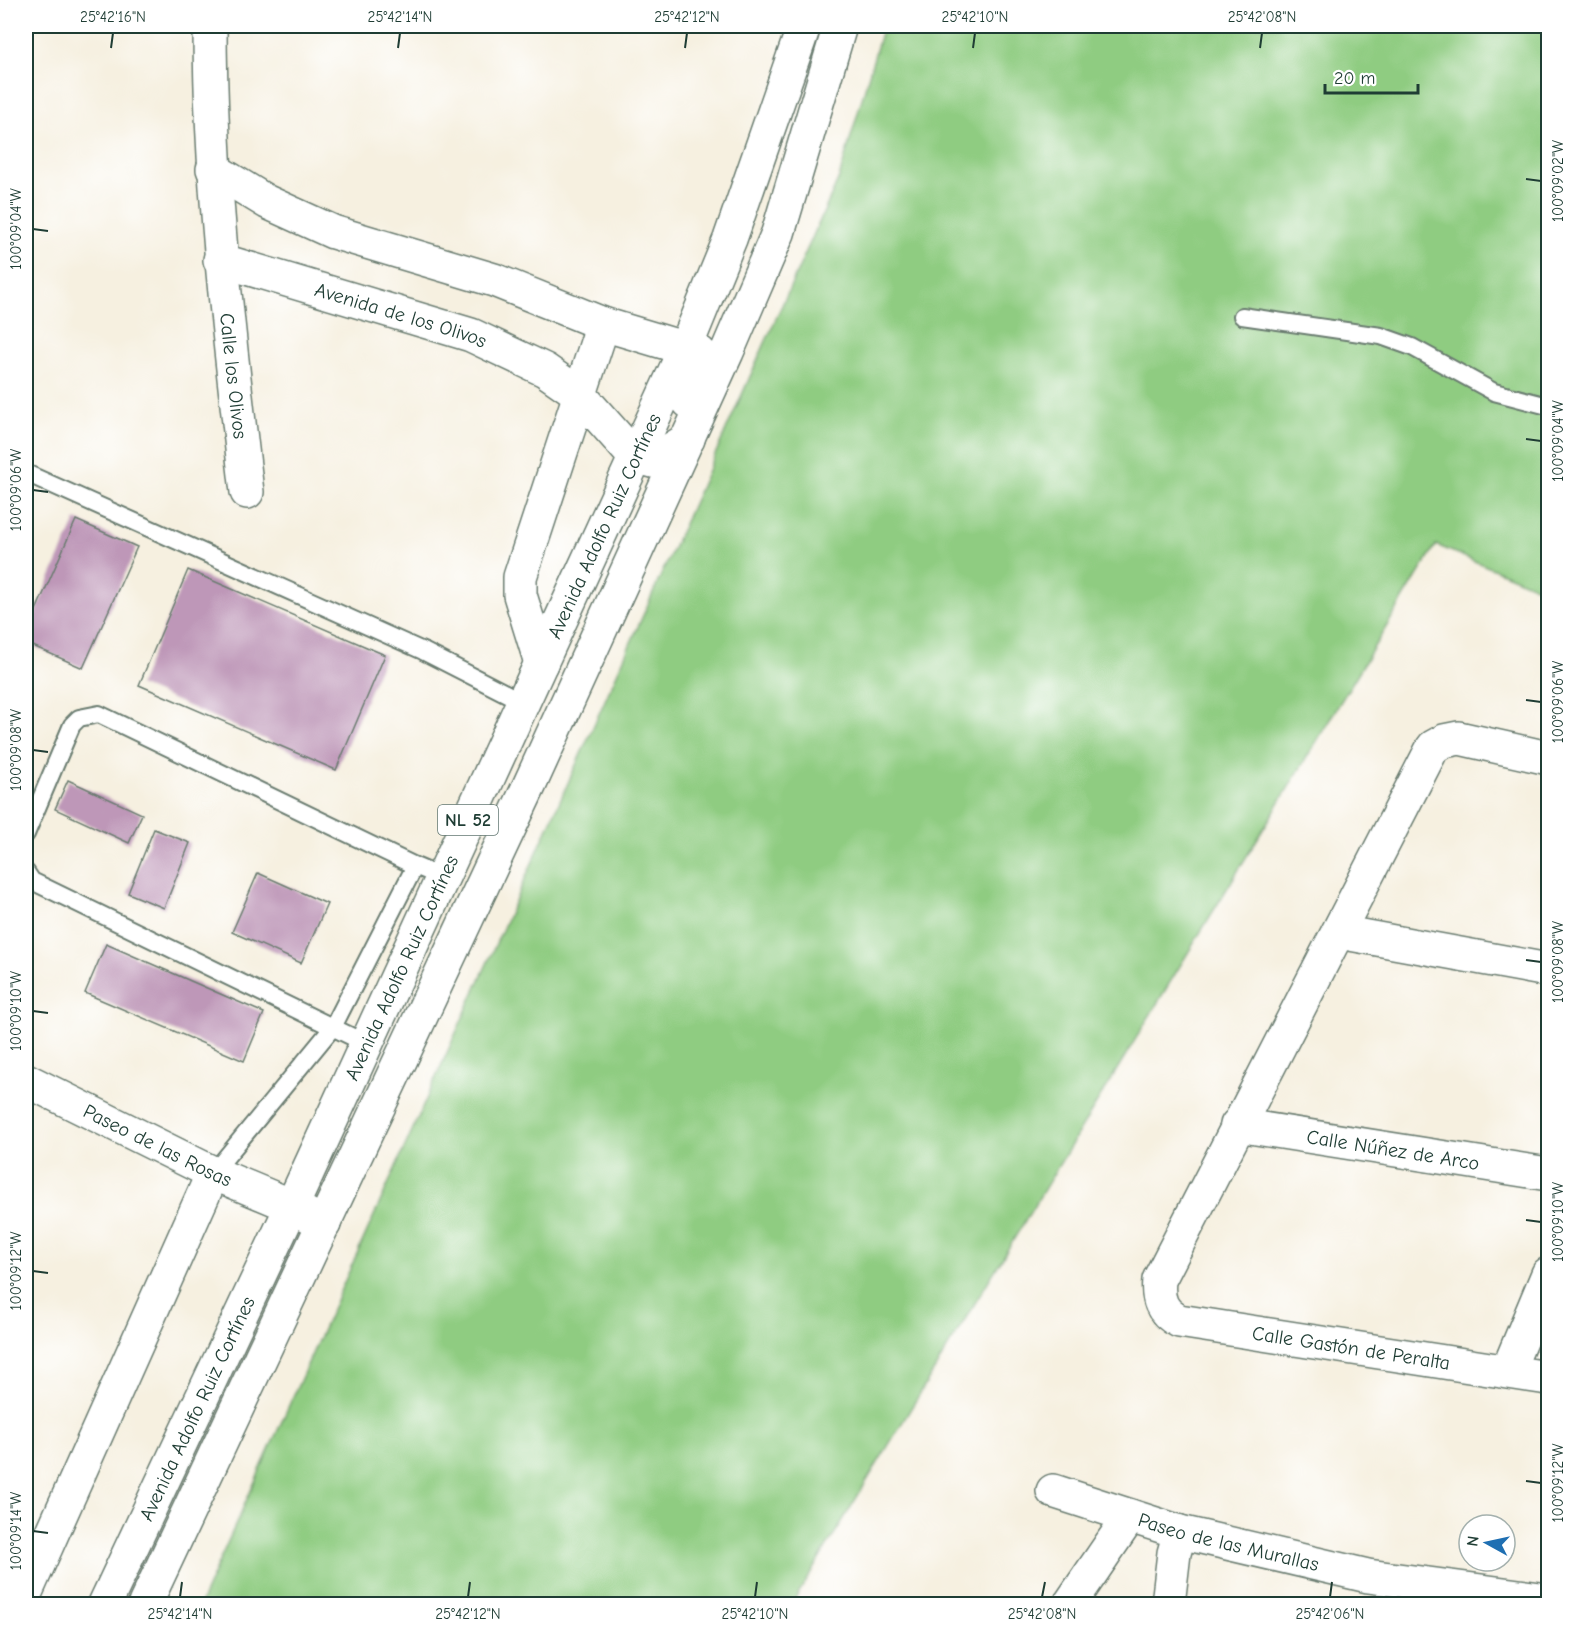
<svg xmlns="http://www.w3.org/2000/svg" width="1574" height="1630" font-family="'Comic Neue',sans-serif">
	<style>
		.green { fill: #8fcc81; stroke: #57845a; stroke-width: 1.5 }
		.building { fill: #be97b8 }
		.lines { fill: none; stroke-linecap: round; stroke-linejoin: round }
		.lane-casing { stroke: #6a7c70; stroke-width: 20 }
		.street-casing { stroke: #6a7c70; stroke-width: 36 }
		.primary-casing { stroke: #6a7c70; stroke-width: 36 }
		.lane { stroke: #fff; stroke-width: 16 }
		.street { stroke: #fff; stroke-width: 33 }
		.primary { stroke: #fff; stroke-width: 33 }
		.ticks { fill: none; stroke: #1f3d34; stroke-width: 2 }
		.labels { text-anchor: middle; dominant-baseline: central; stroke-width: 5; stroke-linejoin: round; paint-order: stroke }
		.shield { fill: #fff; stroke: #627771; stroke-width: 1.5 }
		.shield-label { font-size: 18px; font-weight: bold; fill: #1f3d34 }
		.street-label { font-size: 20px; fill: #1f3d34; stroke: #fff }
		.neatline { fill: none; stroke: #1f3d34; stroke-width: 2 }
		.ticks-label { font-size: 15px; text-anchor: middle; fill: #1f3d34 }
	</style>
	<rect width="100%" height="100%" fill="#fff"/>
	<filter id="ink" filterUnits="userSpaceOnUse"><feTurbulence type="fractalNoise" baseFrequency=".0167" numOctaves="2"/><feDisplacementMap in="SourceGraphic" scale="12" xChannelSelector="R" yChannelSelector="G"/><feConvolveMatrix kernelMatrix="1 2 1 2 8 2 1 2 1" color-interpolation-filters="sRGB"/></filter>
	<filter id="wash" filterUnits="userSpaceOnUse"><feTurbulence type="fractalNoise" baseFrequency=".008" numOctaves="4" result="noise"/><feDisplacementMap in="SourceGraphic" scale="24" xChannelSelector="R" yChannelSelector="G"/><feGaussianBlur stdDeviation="1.35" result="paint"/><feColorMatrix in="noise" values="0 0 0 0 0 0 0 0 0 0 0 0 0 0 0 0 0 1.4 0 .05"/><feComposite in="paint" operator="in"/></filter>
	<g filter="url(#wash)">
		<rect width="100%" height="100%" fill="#f6f0e0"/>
		<!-- green -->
		<path class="green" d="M 883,26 L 1548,26 L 1548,592 L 1436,545 L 792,1604 L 200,1604 L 839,178 Z"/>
		<g id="blocks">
			<!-- building -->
			<path class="building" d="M 76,520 L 137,547 L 83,668 L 26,643 L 26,633 Z
				M 188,570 L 385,655 L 336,770 L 139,685 Z
				M 68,780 L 142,814 L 129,843 L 55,809 Z
				M 154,829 L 190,843 L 164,908 L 128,893 Z
				M 258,873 L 327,904 L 301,963 L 232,932 Z
				M 106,944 L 264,1013 L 244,1061 L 85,993 Z"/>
		</g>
	</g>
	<g filter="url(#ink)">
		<use href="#blocks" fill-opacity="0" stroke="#6a7c70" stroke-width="1.5"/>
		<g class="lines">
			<!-- lane casing -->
			<g class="lane-casing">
				<path id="lane" d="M 1242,316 L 1381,336 L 1412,347 L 1494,392 L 1548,406
					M 26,473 L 423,651 L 523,702
					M 26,834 L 72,725 L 79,718 L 99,714 L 415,866
					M 26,872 L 32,881 L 367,1044
					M 213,1173 L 333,1027 L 415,866 L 441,877"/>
			</g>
			<!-- street casing -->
			<g class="street-casing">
				<g id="street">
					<path id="s1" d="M 210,26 C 210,182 229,336 247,492"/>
					<path d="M 213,169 L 267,202 L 333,232 L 494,280 L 603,324 L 700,353 L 706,362 L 689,402"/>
					<path id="s2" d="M 220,260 L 471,335 L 545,370 L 578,393 L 634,456 L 653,461 L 688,439"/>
					<path d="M 541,663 L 520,595 L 520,577 L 603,324"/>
					<path id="s3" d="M 1548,758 L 1459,738 L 1444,741 L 1433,747 L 1159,1280 C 1157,1299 1161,1312 1179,1321 L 1548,1378"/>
					<path d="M 1339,932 L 1548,970"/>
					<path id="s4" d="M 26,1080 L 213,1173 L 292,1206 L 324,1224"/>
					<path id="s5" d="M 1237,1125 L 1548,1174"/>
					<path d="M 1508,1370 L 1548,1274"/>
					<path id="s6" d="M 1053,1491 L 1180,1532 L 1368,1576 L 1548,1600"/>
					<path d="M 26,1592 L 213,1173"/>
					<path d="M 1070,1604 L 1130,1516"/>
					<path d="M 1168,1604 L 1174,1553 L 1180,1532"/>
				</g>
			</g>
			<!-- primary casing -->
			<g class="primary-casing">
				<g id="primary">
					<path id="s7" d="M 105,1604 L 292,1206 L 685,349 L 730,239 L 804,26"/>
					<path d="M 145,1604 L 530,784 L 727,352 L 778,233 L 840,26"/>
				</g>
			</g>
			<!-- lane -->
			<use href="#lane" class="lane"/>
			<!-- street -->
			<use href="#street" class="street"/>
			<!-- primary -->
			<use href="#primary" class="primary"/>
		</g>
	</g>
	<!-- ticks -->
	<path class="ticks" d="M 111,48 L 113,33M 398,48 L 400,33M 685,48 L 687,33M 973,48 L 975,33M 1260,48 L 1262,33M 1526,179 L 1541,181M 33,229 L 48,231M 1526,439 L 1541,441M 33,490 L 48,492M 1526,700 L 1541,702M 33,750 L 48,752M 1526,960 L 1541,962M 33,1011 L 48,1013M 1526,1220 L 1541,1222M 33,1271 L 48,1273M 1526,1481 L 1541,1483M 33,1531 L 48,1533M 180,1597 L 182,1582M 468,1597 L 470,1582M 755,1597 L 757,1582M 1042,1597 L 1045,1582M 1330,1597 L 1332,1582"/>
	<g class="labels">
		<!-- shield labels -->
		<rect class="shield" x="438" y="805" width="60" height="30" rx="4.5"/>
		<g class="shield-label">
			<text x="468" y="820">NL 52</text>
		</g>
		<!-- street labels -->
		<g class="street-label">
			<text stroke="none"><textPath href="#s2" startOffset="189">Avenida de los Olivos</textPath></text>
			<text stroke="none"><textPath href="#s1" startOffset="351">Calle los Olivos</textPath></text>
			<text stroke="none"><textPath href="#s7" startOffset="1188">Avenida Adolfo Ruiz Cortínes</textPath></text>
			<text stroke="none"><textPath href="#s7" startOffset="702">Avenida Adolfo Ruiz Cortínes</textPath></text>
			<text stroke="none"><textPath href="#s4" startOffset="147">Paseo de las Rosas</textPath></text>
			<text stroke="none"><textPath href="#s5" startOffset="158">Calle Núñez de Arco</textPath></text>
			<text stroke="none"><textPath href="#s3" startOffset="942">Calle Gastón de Peralta</textPath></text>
			<text stroke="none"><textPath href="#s7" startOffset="216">Avenida Adolfo Ruiz Cortínes</textPath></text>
			<text stroke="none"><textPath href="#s6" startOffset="183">Paseo de las Murallas</textPath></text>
		</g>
	</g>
	<!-- margin -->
	<rect width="1574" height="1630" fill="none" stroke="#fff" stroke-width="66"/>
	<!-- north arrow -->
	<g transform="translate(1487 1543) rotate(278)"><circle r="28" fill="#ffffff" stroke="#a5b1ae" stroke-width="1.5"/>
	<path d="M0-4.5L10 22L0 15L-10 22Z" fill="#1f6fb2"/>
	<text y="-9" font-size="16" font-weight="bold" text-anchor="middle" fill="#1f3d34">N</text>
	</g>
	<!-- scale -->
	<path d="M1325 84v9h93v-9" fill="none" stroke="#1f3d34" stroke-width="3"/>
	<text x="1334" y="84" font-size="18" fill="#1f3d34" stroke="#ffffff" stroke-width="4.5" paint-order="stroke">20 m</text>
	<rect x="33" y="33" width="1508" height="1564" class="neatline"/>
	<g class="ticks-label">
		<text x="113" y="22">25°42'16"N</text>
		<text x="400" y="22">25°42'14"N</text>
		<text x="687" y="22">25°42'12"N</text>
		<text x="975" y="22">25°42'10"N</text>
		<text x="1262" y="22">25°42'08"N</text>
		<text transform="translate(1558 181) rotate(-90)" y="5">100°09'02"W</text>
		<text transform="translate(16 229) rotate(-90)" y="5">100°09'04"W</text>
		<text transform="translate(1558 441) rotate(-90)" y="5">100°09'04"W</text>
		<text transform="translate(16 490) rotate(-90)" y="5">100°09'06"W</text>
		<text transform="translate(1558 702) rotate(-90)" y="5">100°09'06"W</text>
		<text transform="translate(16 750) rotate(-90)" y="5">100°09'08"W</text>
		<text transform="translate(1558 962) rotate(-90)" y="5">100°09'08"W</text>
		<text transform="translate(16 1011) rotate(-90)" y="5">100°09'10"W</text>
		<text transform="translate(1558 1222) rotate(-90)" y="5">100°09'10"W</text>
		<text transform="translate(16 1271) rotate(-90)" y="5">100°09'12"W</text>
		<text transform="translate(1558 1483) rotate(-90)" y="5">100°09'12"W</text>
		<text transform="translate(16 1531) rotate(-90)" y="5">100°09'14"W</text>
		<text x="180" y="1619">25°42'14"N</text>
		<text x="468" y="1619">25°42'12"N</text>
		<text x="755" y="1619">25°42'10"N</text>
		<text x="1042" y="1619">25°42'08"N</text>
		<text x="1330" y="1619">25°42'06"N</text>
	</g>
</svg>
